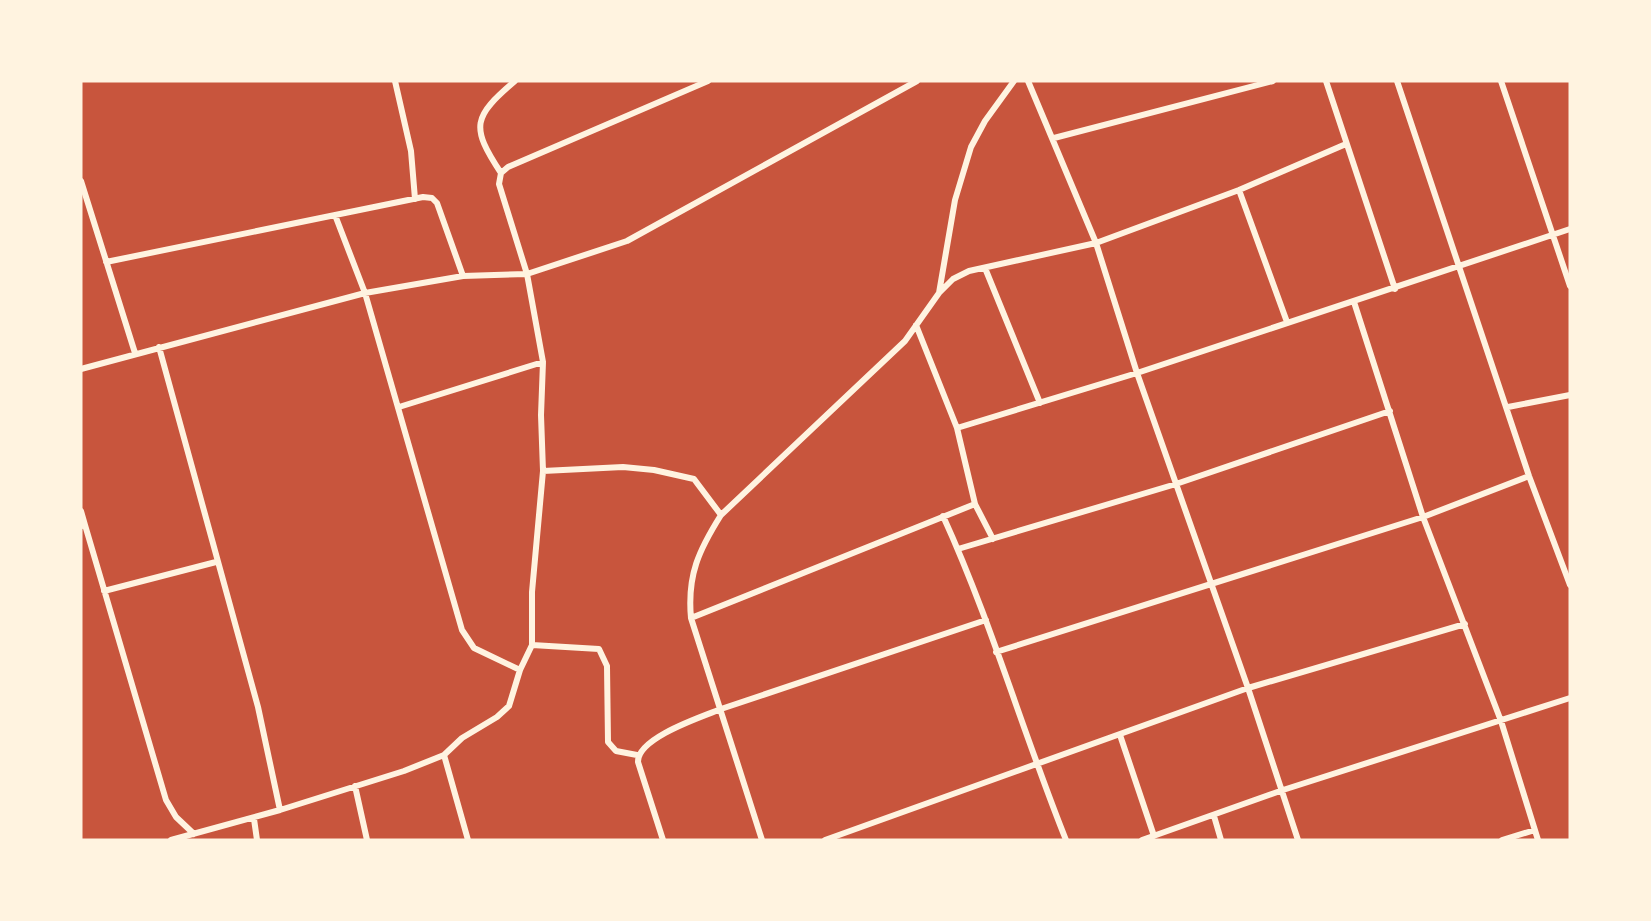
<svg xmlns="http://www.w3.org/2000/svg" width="1651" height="921" font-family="Arial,sans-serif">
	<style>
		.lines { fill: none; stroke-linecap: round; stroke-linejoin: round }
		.minor { stroke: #fff3e0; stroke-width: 6 }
	</style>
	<rect width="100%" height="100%" fill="#c8553d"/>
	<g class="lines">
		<!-- minor -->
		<path class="minor" d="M 395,81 L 411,151 L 415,199
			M 1028,81 L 1096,243 L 1137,373 L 1248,688 L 1298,840
			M 1326,81 L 1395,289
			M 1397,81 L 1529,476 L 1570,585
			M 1501,81 L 1570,286
			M 1054,138 L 1273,81
			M 501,173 C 470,126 473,117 515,81
			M 81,181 L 135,353
			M 1239,190 L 1287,322
			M 335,215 L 365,293 L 462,630 L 474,648 L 520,670
			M 106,262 L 423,197 L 432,198 L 437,203 L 463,276
			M 985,268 L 1040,403
			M 939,293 L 953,279 L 969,271 L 1096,243 L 1239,190 L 1346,144
			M 1354,302 L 1423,517 L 1501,721 L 1538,840
			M 916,325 L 957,428 L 975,504 L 993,539
			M 159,347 L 258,707 L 280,810 L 171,840
			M 81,369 L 365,293 L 463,276 L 527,274 L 627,241 L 917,81
			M 399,407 L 543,362
			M 1508,407 L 1570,395
			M 957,428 L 1137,373 L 1570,229
			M 543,471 L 623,467 L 654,470 L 694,479 L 721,515
			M 81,511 L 85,525 L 82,526
			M 943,516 C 991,621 1023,733 1066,840
			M 85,525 L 166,800 L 176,817 L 194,834
			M 958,549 L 1176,484 L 1390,411
			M 104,591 L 216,562
			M 691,618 L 975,504
			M 532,645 L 599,649 L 607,666 L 608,742 L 616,751 L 637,755
			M 996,652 L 1423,517 L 1529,476
			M 1120,735 L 1154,836
			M 444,755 L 468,840
			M 355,786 L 367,840
			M 280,810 L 404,771 L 444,755 L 462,738 L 497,717 L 509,706 L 520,670 L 532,645 L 532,592 L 543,471 L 541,415 L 543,362 L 527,274 L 499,184 L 501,173 L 508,167 L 708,81
			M 1214,816 L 1221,840
			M 254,819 L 257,840
			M 663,840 L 638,762 C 637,738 701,717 721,709 L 986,620
			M 762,840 L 691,618 C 687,575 699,550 721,515 L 905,341 L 939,293 L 955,200 L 971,147 L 985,121 L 1014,81
			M 825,840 L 1248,688 L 1465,624
			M 1142,840 L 1283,790 L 1570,698
			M 1502,840 L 1535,830"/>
	</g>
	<!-- border -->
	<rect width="1651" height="921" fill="none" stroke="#fff3e0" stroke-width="165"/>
</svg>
